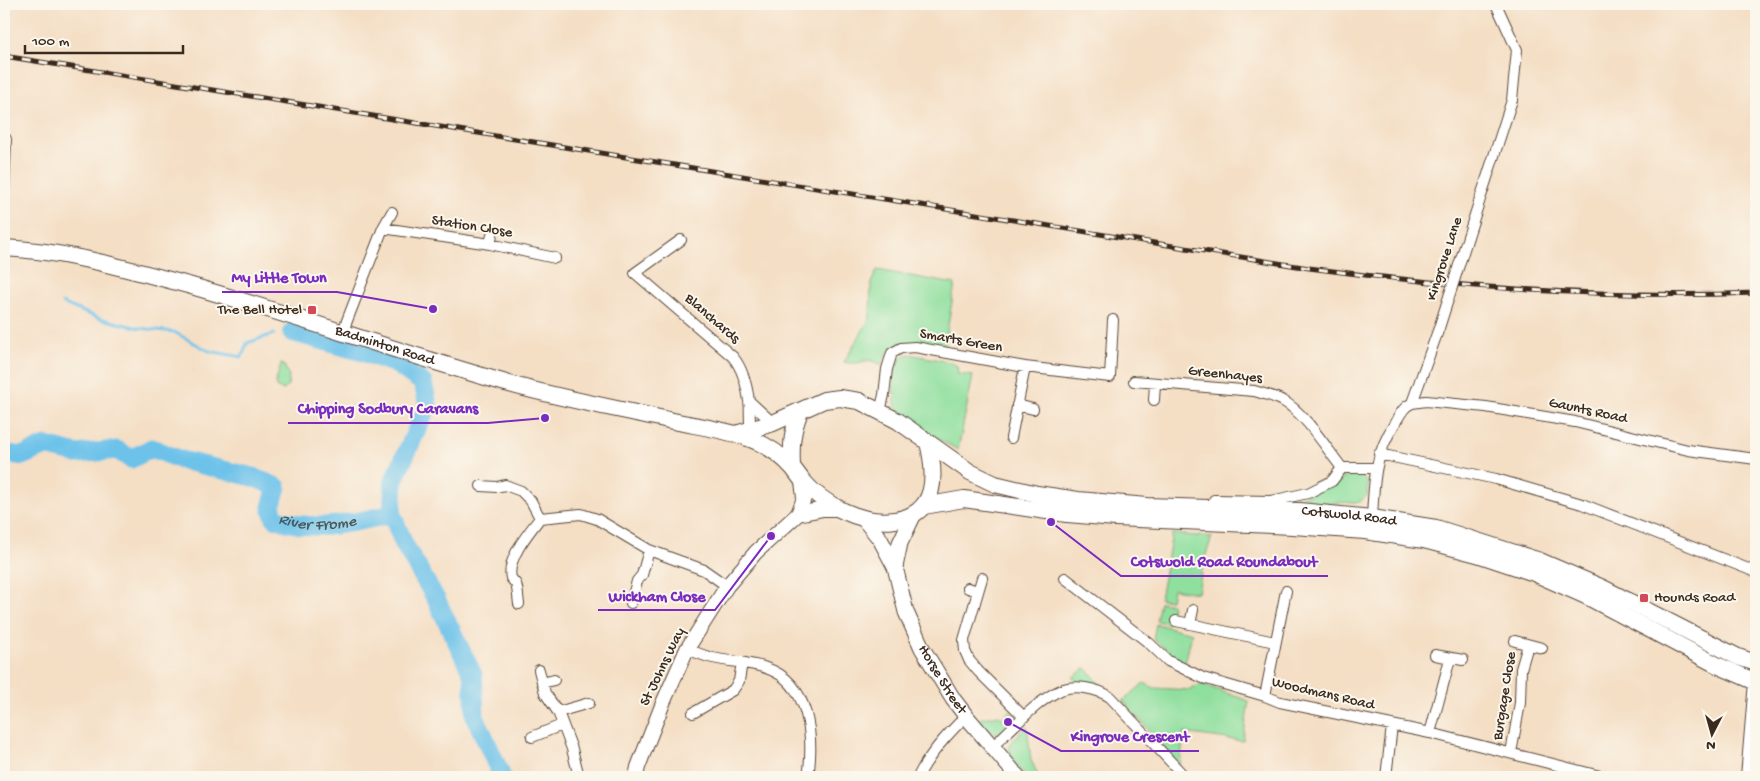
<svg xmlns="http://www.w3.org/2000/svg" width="1760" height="781" font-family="'Gochi Hand',sans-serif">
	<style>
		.green { fill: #8fdf9e; stroke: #65845e }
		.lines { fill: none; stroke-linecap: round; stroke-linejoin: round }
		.stream { stroke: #6dc2ea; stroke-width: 3 }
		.river { stroke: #6dc2ea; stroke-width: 19 }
		.minor-casing { stroke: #574537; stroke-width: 12 }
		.tertiary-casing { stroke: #574537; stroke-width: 16 }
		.secondary-casing { stroke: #574537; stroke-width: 17 }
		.primary-casing { stroke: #574537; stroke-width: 18 }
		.minor { stroke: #fff; stroke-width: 10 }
		.tertiary { stroke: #fff; stroke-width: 14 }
		.secondary { stroke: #fff; stroke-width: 15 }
		.primary { stroke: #fff; stroke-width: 16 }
		.rail-casing { stroke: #3b2a1e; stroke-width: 5 }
		.rail { stroke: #fbf7ec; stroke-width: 3; stroke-dasharray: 9; stroke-linecap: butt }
		.minor-bridge-casing { stroke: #574537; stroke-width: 12; stroke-linecap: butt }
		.minor-bridge { stroke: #fff; stroke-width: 10 }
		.poi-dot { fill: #d1495b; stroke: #fbf7ec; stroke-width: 2 }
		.labels { text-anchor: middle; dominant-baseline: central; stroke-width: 4; stroke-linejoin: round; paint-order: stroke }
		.street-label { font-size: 15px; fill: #3b2a1e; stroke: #fbf7ec }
		.poi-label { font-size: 15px; fill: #3b2a1e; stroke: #fbf7ec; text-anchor: end }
		.water-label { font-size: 16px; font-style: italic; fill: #4a585b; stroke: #fbf7ec }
		.leader { fill: none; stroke: #7b2cbf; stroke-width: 2 }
		.callout-dot { fill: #7b2cbf; stroke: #fbf7ec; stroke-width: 2 }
		.callout-label { font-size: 16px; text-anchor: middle; font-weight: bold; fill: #7b2cbf; stroke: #fbf7ec; stroke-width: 4; stroke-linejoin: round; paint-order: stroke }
	</style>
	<rect width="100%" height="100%" fill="#fbf7ec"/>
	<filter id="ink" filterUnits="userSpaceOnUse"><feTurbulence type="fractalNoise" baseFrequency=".02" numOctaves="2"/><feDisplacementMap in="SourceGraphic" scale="10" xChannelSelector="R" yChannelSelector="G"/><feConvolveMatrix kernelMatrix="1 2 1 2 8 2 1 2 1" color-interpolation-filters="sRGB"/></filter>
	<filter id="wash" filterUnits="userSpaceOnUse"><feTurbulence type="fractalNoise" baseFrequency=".0096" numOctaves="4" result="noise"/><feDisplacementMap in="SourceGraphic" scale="20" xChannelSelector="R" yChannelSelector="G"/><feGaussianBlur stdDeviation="1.12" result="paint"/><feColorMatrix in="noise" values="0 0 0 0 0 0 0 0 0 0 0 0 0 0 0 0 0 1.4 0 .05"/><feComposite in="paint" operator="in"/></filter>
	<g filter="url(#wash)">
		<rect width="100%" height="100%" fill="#f4dec4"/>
		<!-- green -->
		<path class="green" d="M 877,270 L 955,284 L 944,349 C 916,343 894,333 881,365 C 865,354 863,367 844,362 L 870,318 L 871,283 Z
			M 909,354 L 950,362 L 957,366 L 958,374 L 973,376 L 958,450 C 944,442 904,422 897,409 C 894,404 895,399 896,393 L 893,393 C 894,376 891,360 909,354 Z
			M 281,364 L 284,365 L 289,376 L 288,385 L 284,390 L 277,388 L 275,384 Z
			M 1352,474 L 1362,476 L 1368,484 L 1367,495 L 1360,502 L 1283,505 L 1287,501 L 1314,493 Z
			M 1172,534 L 1212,537 L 1203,563 L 1198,593 L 1173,589 L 1171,600 L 1160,599 Z
			M 1160,602 L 1172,604 L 1169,623 L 1156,621 Z
			M 1156,624 L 1192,633 L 1185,664 L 1153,639 Z
			M 1086,668 L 1100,684 L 1099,686 L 1088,683 L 1078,685 L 1073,677 Z
			M 1144,683 L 1154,688 L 1190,690 L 1201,684 L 1249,701 L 1243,741 L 1184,733 L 1180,765 L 1123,701 Z
			M 1010,710 L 1014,714 L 1015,722 L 1004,732 C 991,735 986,730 977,720 L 982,718 L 999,715 L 1002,718 Z
			M 1027,726 L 1031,760 L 1039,777 L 1026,777 C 1005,751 1002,750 1027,726 Z"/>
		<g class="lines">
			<!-- stream -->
			<path class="stream" d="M 62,303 L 98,318 L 139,328 L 174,332 L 209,351 L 242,357 L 247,343 L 274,334
				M 284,331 L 292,332"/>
			<!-- river -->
			<g class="river">
				<path d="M 292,332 L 363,352 L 396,364 L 423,383 L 428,405 L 394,480 L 392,514"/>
				<path id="s1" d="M 4,453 L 22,456 L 46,446 L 77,454 L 117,450 L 131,459 L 152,448 L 181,460 L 253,477 L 277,487 L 271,507 L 275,518 C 317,534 350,523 392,514 L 404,544 L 436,599 L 473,675 L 475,716 L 502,777"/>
			</g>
		</g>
	</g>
	<g filter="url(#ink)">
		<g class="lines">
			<!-- minor casing -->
			<g class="minor-casing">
				<path id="minor" d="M 4,137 L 6,139 L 4,190
					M 1473,221 L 1512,100 L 1517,50 L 1496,4
					M 383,228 L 490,244 L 555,258
					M 681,240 L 635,273 L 733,357 C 742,368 747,386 749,401 C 751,412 748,422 752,433
					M 490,244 L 493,230
					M 343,331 L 383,228 L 392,212
					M 1134,381 L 1254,391 C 1264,394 1274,396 1283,401 C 1304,412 1327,449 1342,468
					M 1154,400 L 1155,384
					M 749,401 L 773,423
					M 1412,403 L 1426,401 L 1486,407 L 1575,422 L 1688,450 L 1756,459
					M 1017,405 L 1033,409
					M 880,411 L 884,395 L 887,369 L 892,353 L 901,348 L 915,347 L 1025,367 L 1110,377 L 1113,320
					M 1011,438 L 1025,367
					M 1379,454 L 1496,479 L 1582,504 L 1756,572
					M 481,486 L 497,487 L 505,485 L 521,491 L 531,501 L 540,518
					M 1214,500 L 1271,501 L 1308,493 L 1332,481 L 1342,468 L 1375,468
					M 1372,518 C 1374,481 1374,456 1395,423 C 1400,415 1403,407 1412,403 L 1439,328
					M 982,578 L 964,640 L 965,651 L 969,660 L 978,671 L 1024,717
					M 1065,578 L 1149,643 L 1168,661 L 1203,678 L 1265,696 L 1280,702 L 1430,733 L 1604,777
					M 968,588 L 978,591
					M 631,603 L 637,581 L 642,575 L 649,550
					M 519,604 C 518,598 518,590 516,584 C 515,583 512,579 511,578 C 506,559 530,531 540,518 L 581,514 L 597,519 L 649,550 L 704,570 L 727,586
					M 1176,621 L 1275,642
					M 1190,624 L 1193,610
					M 1515,641 L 1542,648
					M 687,649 C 695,652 704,656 713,658 C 730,662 749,662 766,668 C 810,682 814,738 808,777
					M 1435,655 L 1463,660
					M 539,670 L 545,693 L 558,712 L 572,749 L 579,777
					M 542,683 L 554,680
					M 1265,696 L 1286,591
					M 558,712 L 589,703
					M 693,713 L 733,690 L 739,681 L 742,662
					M 1430,733 L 1450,659
					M 532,737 L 562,725
					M 992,747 C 1011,730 1037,700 1061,690 C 1076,684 1098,689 1110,697 L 1185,777
					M 1511,753 L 1520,703 L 1521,669 L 1528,645
					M 918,777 C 929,754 948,734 966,716
					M 1386,777 L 1392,726
					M 1746,777 L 1754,682"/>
			</g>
			<!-- tertiary casing -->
			<g class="tertiary-casing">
				<path id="tertiary" d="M 798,514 L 823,509 L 841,509
					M 636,777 L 638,767 L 663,703 L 687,649 L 727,586 L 756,552 L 798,514 L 804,498 L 802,481"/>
			</g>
			<!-- secondary casing -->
			<g class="secondary-casing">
				<g id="secondary">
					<path id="s2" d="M 863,518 L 880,539 L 895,567 L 906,612 L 922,648 L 953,699 L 966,716 L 1018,777"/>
					<path d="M 895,567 L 900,543 L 913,516"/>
				</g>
			</g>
			<!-- primary casing -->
			<g class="primary-casing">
				<g id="primary">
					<path id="s3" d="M 4,248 C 66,251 128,269 188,285 C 293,315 395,351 499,381 C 556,398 615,408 673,421 C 697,426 722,429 745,437 C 763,443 780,453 793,468 C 796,472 799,476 802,480 C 823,505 862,525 895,520 C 938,514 936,475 928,442"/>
					<path id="s4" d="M 736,434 L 773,423 L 824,400 L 840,398 L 859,401 L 898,421 L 970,472 L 995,484 L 1037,494 L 1078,500 L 1147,506 L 1299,511 L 1372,518 L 1436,528 L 1540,561 L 1603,588 L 1738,657 L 1756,663"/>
					<path d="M 792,466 C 791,446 792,430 800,412"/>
					<path d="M 924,506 L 964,499 L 1067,514 L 1116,518 L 1293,526 L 1365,531 L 1424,540 L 1477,554 L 1534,573 L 1586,596 L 1717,665 L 1756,682"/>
				</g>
			</g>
			<!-- minor -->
			<use href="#minor" class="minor"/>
			<!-- tertiary -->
			<use href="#tertiary" class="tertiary"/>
			<!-- secondary -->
			<use href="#secondary" class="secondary"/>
			<!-- primary -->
			<use href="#primary" class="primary"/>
			<!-- rail casing -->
			<g class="rail-casing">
				<path id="rail" d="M 4,56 L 1309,268 C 1459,288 1605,299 1756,293"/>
			</g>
			<!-- rail -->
			<use href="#rail" class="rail"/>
			<!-- minor-bridge casing -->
			<g class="minor-bridge-casing">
				<path id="minor-bridge" d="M 1439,328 L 1473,221"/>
			</g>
			<!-- minor-bridge -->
			<use href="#minor-bridge" class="minor-bridge"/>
		</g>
	</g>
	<!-- markers -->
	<g class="poi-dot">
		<rect x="307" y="305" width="10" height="10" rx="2.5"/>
		<rect x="1639" y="593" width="10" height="10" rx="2.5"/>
	</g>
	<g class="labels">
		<!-- street labels -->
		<g class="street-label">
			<text transform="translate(472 227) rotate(9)">Station Close</text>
			<text transform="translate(1445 259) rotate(-72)">Kingrove Lane</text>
			<text transform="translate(712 319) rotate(41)">Blanchards</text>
			<text transform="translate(961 341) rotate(10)">Smarts Green</text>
			<text stroke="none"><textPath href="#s3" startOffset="394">Badminton Road</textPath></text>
			<text transform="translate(1225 375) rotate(6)">Greenhayes</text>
			<text transform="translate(1588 411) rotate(12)">Gaunts Road</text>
			<text stroke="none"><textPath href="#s4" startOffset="646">Cotswold Road</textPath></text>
			<text transform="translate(663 667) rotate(-64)">St Johns Way</text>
			<text stroke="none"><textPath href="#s2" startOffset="182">Horse Street</textPath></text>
			<text transform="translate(1323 694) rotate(13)">Woodmans Road</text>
			<text transform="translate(1505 696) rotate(-81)">Burgage Close</text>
		</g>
		<!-- poi labels -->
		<g class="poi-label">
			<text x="302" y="310">The Bell Hotel</text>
			<text x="1654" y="598" text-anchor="start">Hounds Road</text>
		</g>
		<!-- water labels -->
		<g class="water-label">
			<text stroke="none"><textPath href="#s1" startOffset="364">River Frome</textPath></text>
		</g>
	</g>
	<!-- callouts -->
	<path class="leader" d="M433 309L337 292H222M545 418L488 423H288M1051 522L1121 576H1328M771 536L715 610H598M1008 722L1061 751H1199"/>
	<g class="callout-dot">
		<circle cx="433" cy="309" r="5"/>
		<circle cx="545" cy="418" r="5"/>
		<circle cx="1051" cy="522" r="5"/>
		<circle cx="771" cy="536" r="5"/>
		<circle cx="1008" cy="722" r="5"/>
	</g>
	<g class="callout-label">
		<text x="279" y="282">My Little Town</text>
		<text x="388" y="413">Chipping Sodbury Caravans</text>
		<text x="1224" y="566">Cotswold Road Roundabout</text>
		<text x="657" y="601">Wickham Close</text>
		<text x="1130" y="741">Kingrove Crescent</text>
	</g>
	<!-- margin -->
	<rect width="1760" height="781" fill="none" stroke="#fbf7ec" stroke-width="20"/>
	<!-- north arrow -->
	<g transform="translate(1712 734) rotate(186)" stroke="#fbf7ec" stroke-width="4" paint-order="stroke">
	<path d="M0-4L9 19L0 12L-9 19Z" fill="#3b2a1e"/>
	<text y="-8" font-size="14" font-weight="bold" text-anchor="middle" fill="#3b2a1e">N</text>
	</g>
	<!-- scale -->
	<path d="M25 45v8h158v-8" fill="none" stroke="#3b2a1e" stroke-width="2.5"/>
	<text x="32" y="45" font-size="15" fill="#3b2a1e" stroke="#fbf7ec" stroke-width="4" paint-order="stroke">100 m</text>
</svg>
